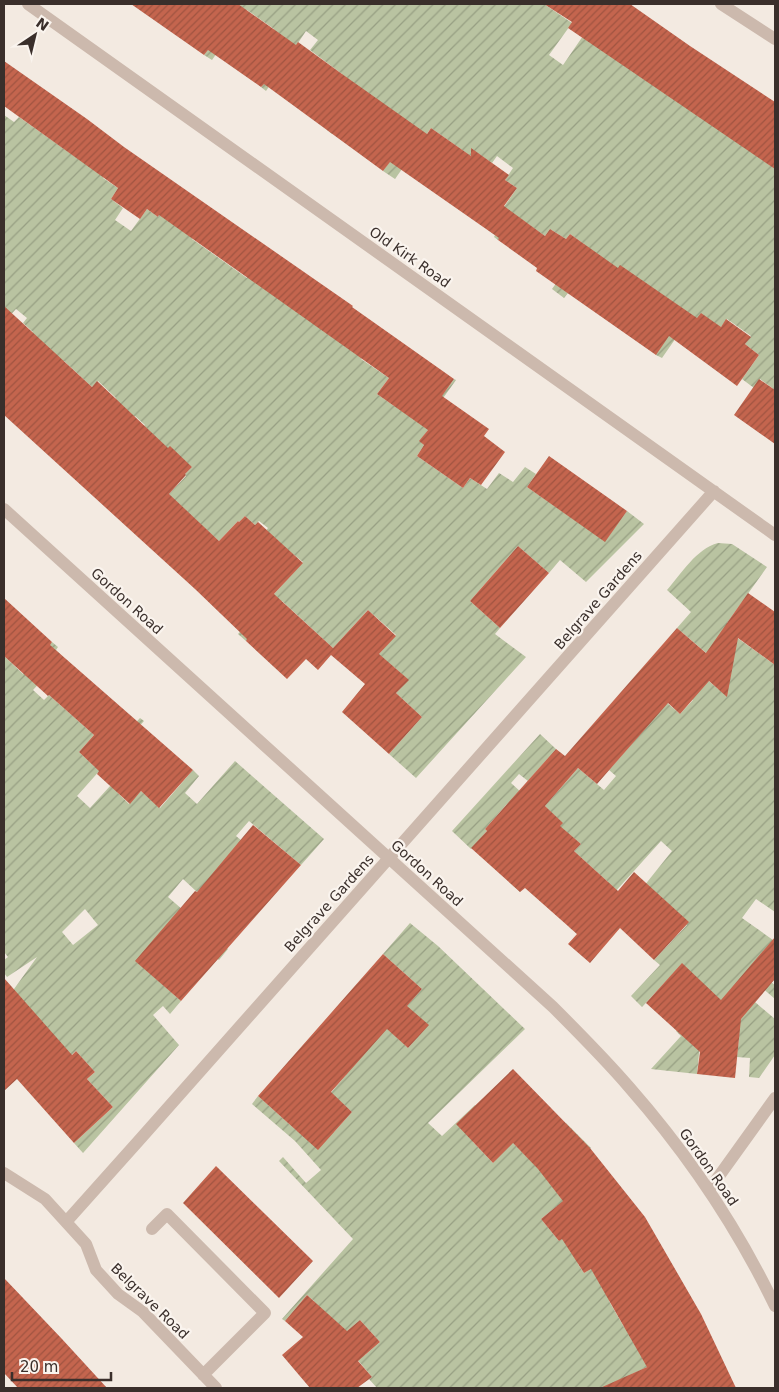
<svg xmlns="http://www.w3.org/2000/svg" width="779" height="1392" font-family="'DejaVu Sans',sans-serif">
	<style>
		.garden { fill: url(#garden-furrows); fill-rule: evenodd }
		.building { fill: url(#building-hatch) }
		.lines { fill: none; stroke-linecap: round; stroke-linejoin: round }
		.minor { stroke: #ccb9ad; stroke-width: 12 }
		.labels { text-anchor: middle; dominant-baseline: central; stroke-width: 4.5; stroke-linejoin: round; paint-order: stroke }
		.street-label { font-size: 14px; fill: #3a2f2b; stroke: #faf4ee }
	</style>
	<defs>
		<pattern id="garden-furrows" width="10" height="10" patternUnits="userSpaceOnUse" patternTransform="scale(1.25)"><rect width="10" height="10" fill="#b9c3a1"/><path d="M-1 1l2-2M0 10L10 0M9 11l2-2" fill="none" stroke="#979f83"/></pattern>
		<pattern id="building-hatch" width="6" height="6" patternUnits="userSpaceOnUse" patternTransform="scale(1.25)"><rect width="6" height="6" fill="#c4654e"/><path d="M-1 1l2-2M0 6l6-6M5 7l2-2" fill="none" stroke="#a05441"/></pattern>
	</defs>
	<rect width="100%" height="100%" fill="#f3eae1"/>
	<!-- garden -->
	<path class="garden" d="M 229,4 L 544,4 L 572,23 L 549,55 L 563,65 L 605,4 L 620,4 L 593,44 L 765,161 L 775,145 L 775,390 L 760,379 L 754,388 L 742,379 L 759,355 L 745,344 L 751,336 L 727,319 L 721,327 L 683,338 L 678,335 L 662,358 L 656,355 L 605,287 L 568,293 L 564,298 L 552,289 L 584,244 L 570,234 L 566,239 L 550,229 L 545,236 L 515,215 L 498,240 L 494,237 L 495,235 L 488,230 L 517,188 L 505,180 L 513,168 L 497,156 L 492,163 L 479,154 L 475,159 L 431,128 L 395,179 L 383,171 L 411,131 L 360,95 L 332,134 L 327,130 L 344,108 L 311,117 L 342,74 L 310,50 L 318,40 L 306,31 L 266,91 L 261,87 L 286,52 L 267,39 L 274,29 L 247,10 L 212,60 L 204,55 L 229,20 L 221,14 Z
		M 4,115 L 14,122 L 19,117 L 74,156 L 107,172 L 103,178 L 118,188 L 111,199 L 123,208 L 115,220 L 131,231 L 147,209 L 158,217 L 167,205 L 199,228 L 192,239 L 247,278 L 252,271 L 366,352 L 361,359 L 389,378 L 377,394 L 394,406 L 432,409 L 454,379 L 456,380 L 426,422 L 431,426 L 420,441 L 424,445 L 417,456 L 463,488 L 470,478 L 487,489 L 499,473 L 513,482 L 525,467 L 536,474 L 527,487 L 605,541 L 627,511 L 644,524 L 586,582 L 560,560 L 549,573 L 518,546 L 470,601 L 500,628 L 495,634 L 526,657 L 416,778 L 389,754 L 422,717 L 396,693 L 408,680 L 394,667 L 382,681 L 361,674 L 396,635 L 368,610 L 333,648 L 282,601 L 246,641 L 238,634 L 303,562 L 293,554 L 242,609 L 258,540 L 268,528 L 259,521 L 255,525 L 245,516 L 239,522 L 238,521 L 219,541 L 168,495 L 186,476 L 185,474 L 192,467 L 163,454 L 97,476 L 145,425 L 135,416 L 111,442 L 111,404 L 116,398 L 98,381 L 92,387 L 64,361 L 27,400 L 14,353 L 33,332 L 23,323 L 27,318 L 16,309 L 4,322 Z
		M 718,543 L 732,544 L 767,567 L 727,623 L 739,632 L 736,637 L 775,665 L 775,912 L 756,899 L 742,918 L 773,940 L 761,975 L 775,985 L 775,999 L 745,973 L 755,1002 L 775,1019 L 775,1055 L 759,1078 L 749,1077 L 750,1058 L 737,1057 L 739,1037 L 701,1034 L 697,1074 L 651,1069 L 681,1036 L 676,1031 L 704,1000 L 682,964 L 642,1007 L 631,996 L 660,965 L 654,960 L 687,925 L 644,886 L 672,851 L 661,841 L 577,934 L 569,927 L 608,882 L 574,851 L 581,844 L 571,836 L 520,892 L 509,882 L 562,823 L 545,806 L 578,768 L 604,790 L 616,776 L 609,770 L 649,724 L 659,696 L 680,714 L 693,700 L 681,689 L 697,671 L 718,689 L 731,674 L 677,628 L 691,612 L 667,590 C 682,573 696,549 718,543 Z
		M 52,642 L 58,647 L 56,650 L 63,657 L 33,690 L 44,700 L 49,695 L 94,735 L 79,752 L 95,767 L 140,718 L 144,721 L 77,796 L 90,808 L 121,774 L 117,792 L 129,804 L 141,791 L 160,808 L 193,770 L 199,776 L 185,793 L 197,804 L 235,761 L 324,839 L 301,865 L 249,821 L 236,836 L 247,845 L 197,892 L 183,879 L 168,897 L 228,949 L 219,960 L 208,951 L 136,961 L 181,1001 L 170,1014 L 163,1006 L 153,1015 L 179,1045 L 83,1153 L 74,1143 L 113,1107 L 87,1079 L 95,1072 L 76,1051 L 68,1058 L 9,996 L 37,957 L 7,977 L 4,973 L 4,960 L 8,957 L 4,952 L 4,656 L 23,674 ZM 85,909 L 98,925 L 73,945 L 62,932 Z
		M 540,734 L 556,749 L 528,781 L 519,774 L 511,783 L 522,793 L 506,805 L 485,829 L 487,831 L 471,849 L 452,831 Z
		M 410,923 L 438,946 L 525,1029 L 428,1123 L 442,1136 L 475,1105 L 494,1124 L 486,1128 L 473,1142 L 493,1163 L 511,1141 L 529,1159 L 566,1123 L 591,1148 L 549,1182 L 565,1202 L 560,1207 L 557,1206 L 541,1219 L 559,1241 L 573,1230 L 578,1264 L 584,1273 L 609,1258 L 629,1289 L 609,1301 L 624,1327 L 644,1316 L 658,1362 L 632,1374 L 682,1385 L 681,1388 L 377,1388 L 369,1379 L 372,1377 L 356,1358 L 365,1355 L 380,1342 L 360,1320 L 346,1332 L 309,1307 L 314,1301 L 307,1295 L 285,1321 L 282,1319 L 353,1239 L 279,1161 L 283,1157 L 306,1183 L 321,1170 L 295,1141 L 252,1104 L 258,1096 L 297,1131 L 321,1120 L 334,1132 L 352,1112 L 339,1100 L 335,1101 L 329,1095 L 346,1075 L 325,1056 L 388,1027 L 393,1034 L 408,1048 L 428,1025 L 405,1008 L 422,989 L 383,954 Z"/>
	<!-- building -->
	<path class="building" d="M 131,4 L 238,4 L 296,45 L 298,42 L 342,74 L 427,134 L 431,128 L 471,156 L 471,148 L 509,175 L 505,180 L 517,188 L 504,206 L 545,236 L 550,229 L 566,239 L 570,234 L 618,268 L 620,265 L 697,318 L 701,313 L 721,327 L 726,319 L 751,337 L 745,344 L 759,355 L 737,386 L 669,336 L 656,355 L 536,271 L 537,268 L 498,240 L 499,238 L 390,162 L 383,171 L 264,84 L 261,87 L 208,50 L 204,55 Z
		M 544,4 L 630,4 L 690,46 L 775,102 L 775,169 L 568,28 L 572,22 Z
		M 4,61 L 87,119 L 124,147 L 353,306 L 352,307 L 454,379 L 442,396 L 489,429 L 484,436 L 505,452 L 481,485 L 470,478 L 463,488 L 417,456 L 424,445 L 419,441 L 428,430 L 377,394 L 389,378 L 159,215 L 158,217 L 147,209 L 140,219 L 111,199 L 118,188 L 4,106 Z
		M 4,306 L 92,387 L 97,381 L 168,448 L 170,446 L 192,467 L 185,474 L 186,475 L 169,494 L 219,541 L 238,521 L 239,522 L 245,516 L 255,525 L 258,522 L 303,563 L 274,594 L 333,648 L 368,610 L 396,636 L 379,654 L 409,680 L 396,693 L 422,717 L 389,754 L 342,712 L 365,684 L 331,655 L 318,670 L 306,659 L 287,679 L 246,641 L 247,639 L 195,589 L 4,415 Z
		M 759,379 L 775,390 L 775,444 L 734,415 Z
		M 549,456 L 627,511 L 605,542 L 527,487 Z
		M 518,546 L 549,573 L 500,628 L 470,601 Z
		M 748,593 L 775,612 L 775,665 L 738,638 L 727,697 L 709,681 L 680,714 L 668,703 L 597,784 L 578,768 L 545,806 L 563,823 L 560,826 L 581,844 L 574,851 L 618,891 L 634,872 L 689,922 L 654,960 L 620,928 L 590,963 L 568,944 L 577,934 L 525,888 L 520,892 L 471,848 L 487,831 L 485,829 L 556,749 L 565,756 L 677,628 L 706,653 Z
		M 4,598 L 52,642 L 50,645 L 193,770 L 159,808 L 141,791 L 130,804 L 97,774 L 99,771 L 79,752 L 94,735 L 49,695 L 48,696 L 4,656 Z
		M 253,825 L 301,865 L 181,1001 L 135,961 L 195,891 L 197,892 Z
		M 775,937 L 775,979 L 741,1019 L 735,1078 L 697,1074 L 700,1052 L 646,1003 L 682,963 L 721,1000 Z
		M 383,954 L 422,989 L 407,1006 L 429,1025 L 408,1048 L 387,1029 L 331,1092 L 352,1112 L 318,1150 L 258,1096 Z
		M 4,978 L 72,1055 L 76,1051 L 95,1072 L 87,1079 L 113,1107 L 74,1143 L 17,1079 L 4,1091 Z
		M 513,1069 L 590,1148 L 645,1217 L 701,1314 L 736,1388 L 600,1388 L 647,1367 L 591,1269 L 584,1273 L 562,1239 L 559,1241 L 541,1219 L 563,1201 L 538,1169 L 513,1143 L 493,1163 L 456,1124 Z
		M 216,1166 L 313,1261 L 279,1298 L 183,1203 Z
		M 4,1278 L 62,1339 L 107,1388 L 18,1388 L 4,1373 Z
		M 307,1295 L 347,1331 L 360,1320 L 380,1342 L 358,1361 L 372,1377 L 357,1388 L 310,1388 L 282,1355 L 303,1337 L 285,1321 Z"/>
	<g class="lines">
		<!-- minor -->
		<path class="minor" d="M 28,4 L 775,535
			M 721,4 L 775,39
			M 4,509 L 553,1007 C 579,1033 605,1059 629,1087 C 687,1153 737,1227 775,1306
			M 4,1173 L 45,1199 L 86,1244 L 96,1270 L 118,1294 L 143,1312 L 216,1388
			M 709,1190 L 775,1098
			M 66,1222 L 142,1137 L 714,491
			M 152,1229 L 167,1214 L 265,1313 L 203,1375"/>
	</g>
	<g class="labels">
		<!-- street labels -->
		<g class="street-label">
			<text transform="translate(410 257) rotate(35)">Old Kirk Road</text>
			<text transform="translate(598 600) rotate(-49)">Belgrave Gardens</text>
			<text transform="translate(127 601) rotate(42)">Gordon Road</text>
			<text transform="translate(427 873) rotate(42)">Gordon Road</text>
			<text transform="translate(329 903) rotate(-48)">Belgrave Gardens</text>
			<text transform="translate(709 1167) rotate(55)">Gordon Road</text>
			<text transform="translate(150 1301) rotate(44)">Belgrave Road</text>
		</g>
	</g>
	<!-- border -->
	<rect width="779" height="1392" fill="none" stroke="#3a2f2b" stroke-width="10"/>
	<!-- north arrow -->
	<g transform="translate(35 35) rotate(35)" stroke="#faf4ee" stroke-width="4" paint-order="stroke">
	<path d="M0-4L9 19L0 12L-9 19Z" fill="#3a2f2b"/>
	<text y="-8" font-size="14" font-weight="bold" text-anchor="middle" fill="#3a2f2b">N</text>
	</g>
	<!-- scale -->
	<path d="M12 1372v8h99v-8" fill="none" stroke="#3a2f2b" stroke-width="2.5"/>
	<text x="20" y="1372" font-size="15" fill="#3a2f2b" stroke="#faf4ee" stroke-width="4" paint-order="stroke">20 m</text>
</svg>
